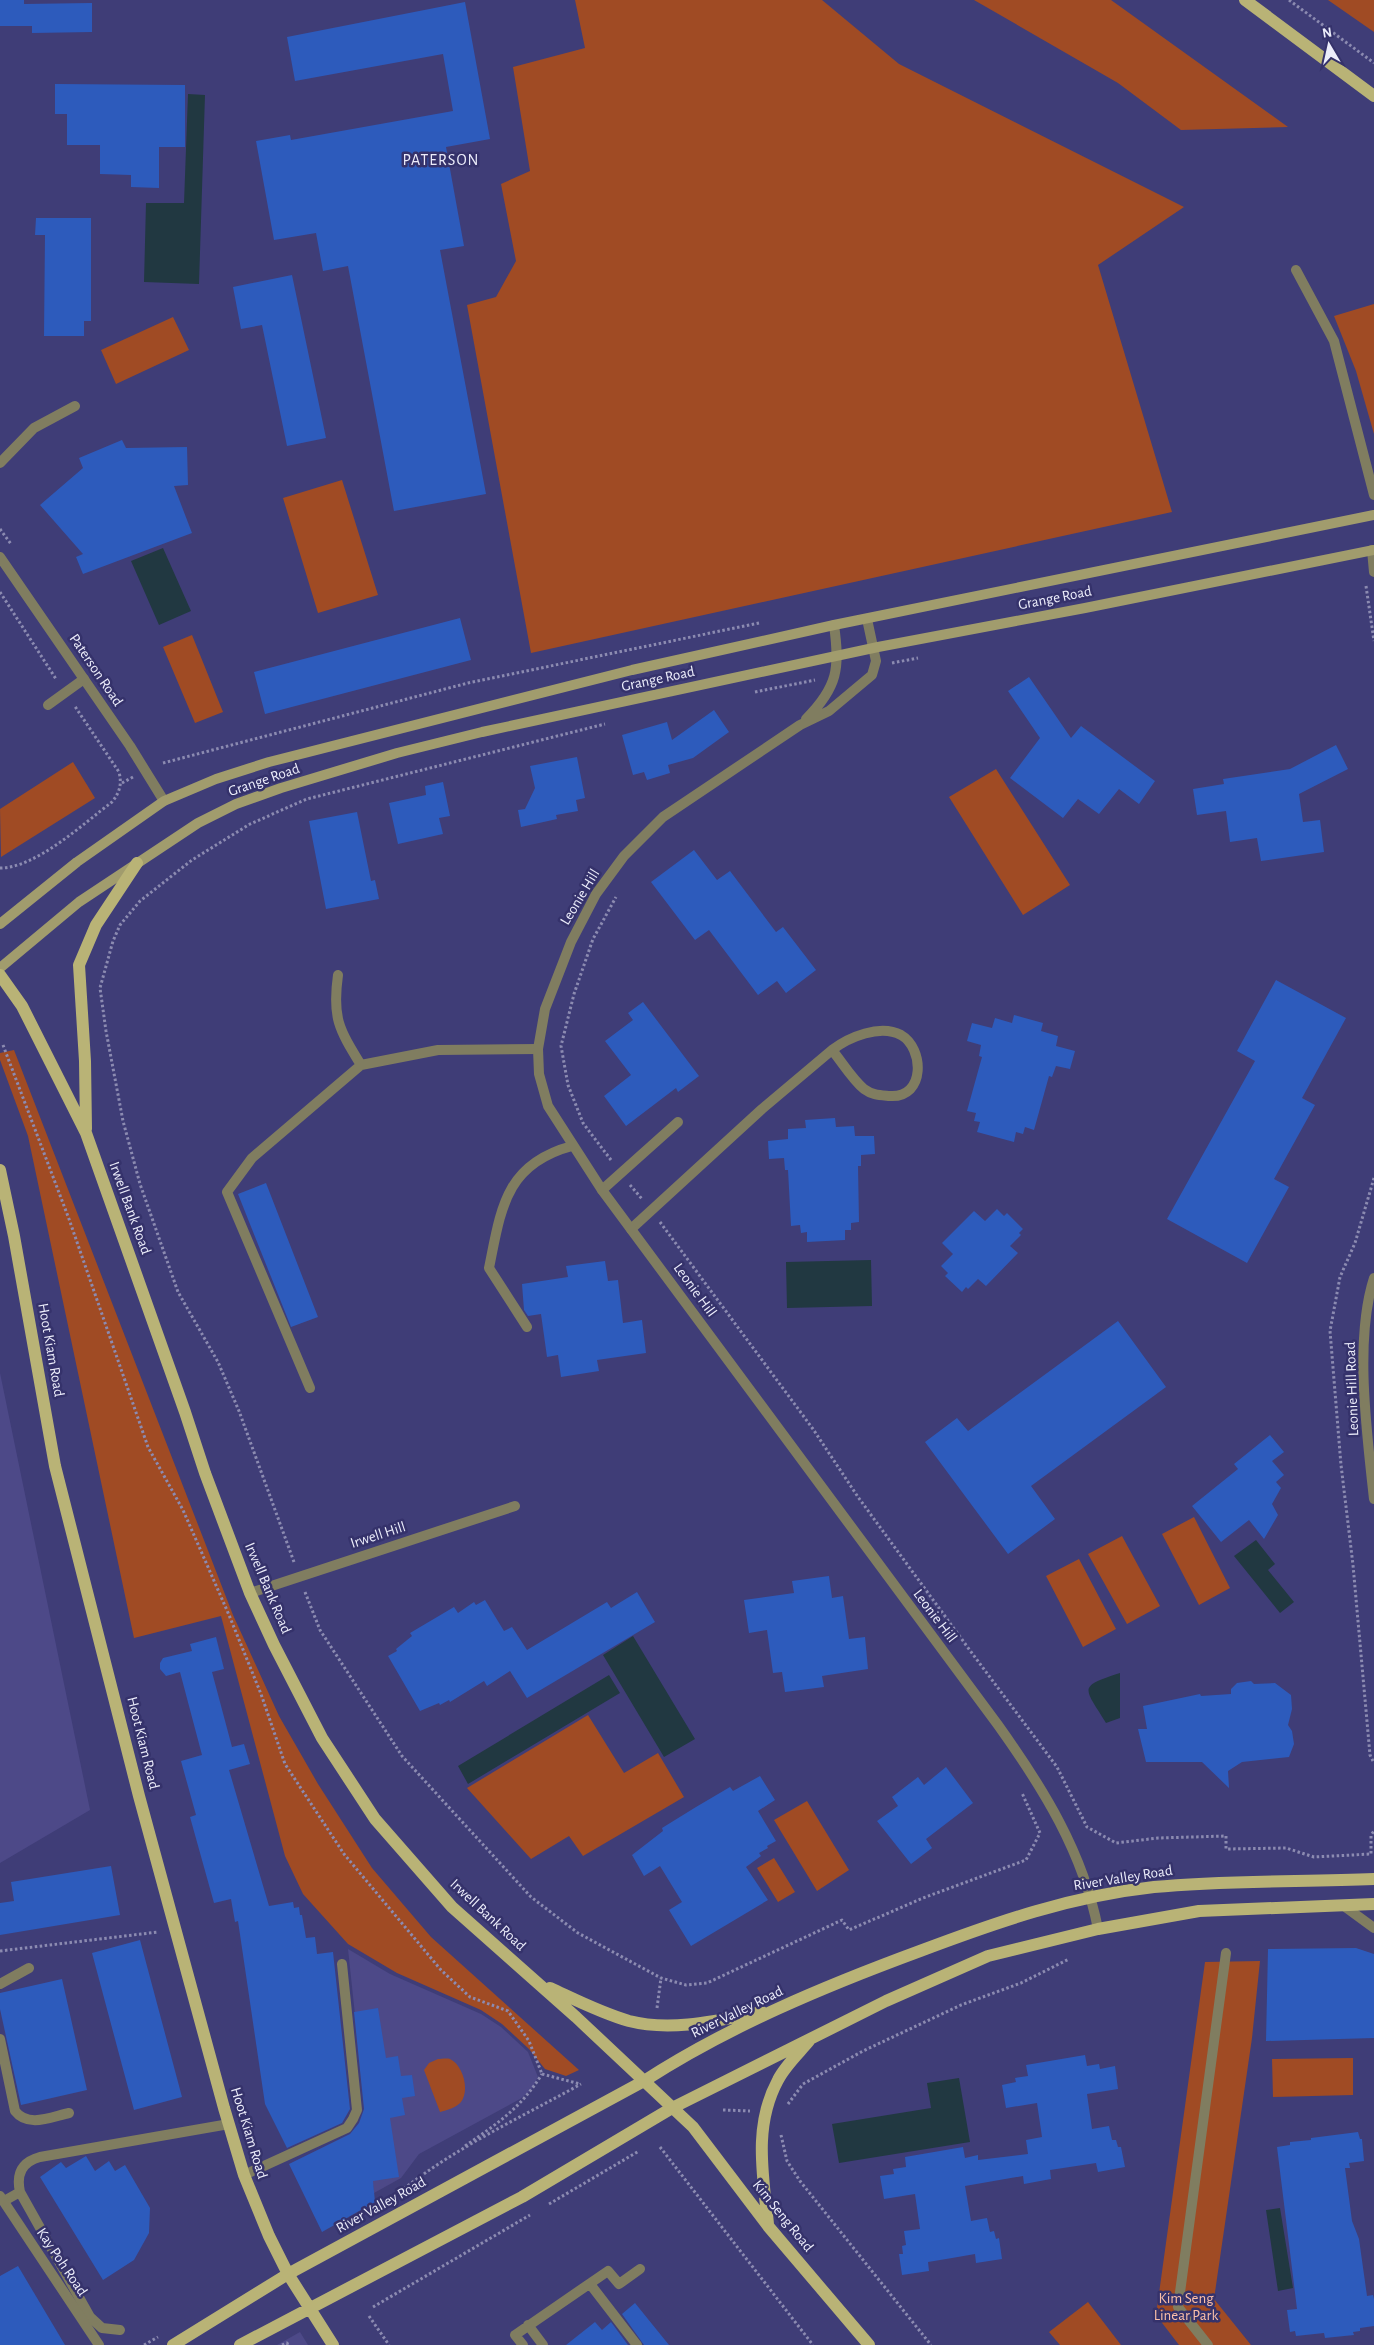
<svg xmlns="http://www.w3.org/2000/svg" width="1374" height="2345" font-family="'Alegreya Sans',sans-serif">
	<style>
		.built { fill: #4d4988 }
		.green { fill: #a04b24 }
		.water { fill: #213841 }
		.building { fill: #2d5bbc }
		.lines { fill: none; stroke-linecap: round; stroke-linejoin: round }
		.path { stroke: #8c8bb1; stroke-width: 3; stroke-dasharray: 2.5 2.5; stroke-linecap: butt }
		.lane { stroke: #807d60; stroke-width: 10 }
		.street { stroke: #807d60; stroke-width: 10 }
		.secondary { stroke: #a19c6d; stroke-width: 10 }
		.primary { stroke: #b9b376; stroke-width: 12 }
		.labels { text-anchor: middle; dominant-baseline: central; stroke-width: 5; stroke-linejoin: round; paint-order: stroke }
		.street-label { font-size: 15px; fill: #ecedfb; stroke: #35326b }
		.park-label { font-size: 15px; fill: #fcc0a8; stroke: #35326b }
		.neighbourhood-label { font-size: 16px; letter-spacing: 1px; fill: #ecedfb; stroke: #35326b }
	</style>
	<rect width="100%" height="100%" fill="#3f3d77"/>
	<!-- built -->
	<path class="built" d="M 0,1373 L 90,1810 L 0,1863 Z
		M 348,1949 L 390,1974 L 481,2014 L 501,2027 L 528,2052 L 538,2077 L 531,2090 L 520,2099 L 419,2154 L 401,2178 L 374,2193 Z
		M 300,2332 L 308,2345 L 277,2345 Z"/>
	<!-- green -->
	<path class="green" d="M 575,0 L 822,0 L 899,64 L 1184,207 L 1098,265 L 1172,512 L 531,653 L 467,305 L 496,297 L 516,261 L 501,184 L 530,171 L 513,67 L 585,48 Z
		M 974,0 L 1111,0 L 1288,127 L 1181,130 L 1118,83 Z
		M 1328,0 L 1374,0 L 1374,32 Z
		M 1374,304 L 1374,434 L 1356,371 L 1334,316 Z
		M 173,317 L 189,350 L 116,384 L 101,350 Z
		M 342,480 L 378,595 L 318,613 L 283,498 Z
		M 192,635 L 223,712 L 195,723 L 163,647 Z
		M 73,762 L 95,798 L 1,857 L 0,809 Z
		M 996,769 L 1070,885 L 1023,915 L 949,797 Z
		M 14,1050 L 233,1615 L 279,1716 L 318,1784 L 372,1868 L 431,1937 L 579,2070 L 566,2076 L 545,2069 L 529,2049 L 502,2024 L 481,2010 L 397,1973 L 348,1944 L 303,1894 L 285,1856 L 221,1616 L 134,1638 L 28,1136 L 0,1060 L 0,1053 Z
		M 1194,1517 L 1230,1588 L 1199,1605 L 1162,1534 Z
		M 1122,1536 L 1160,1606 L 1127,1624 L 1088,1554 Z
		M 1079,1559 L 1116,1629 L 1083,1647 L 1046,1576 Z
		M 588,1715 L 624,1773 L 658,1753 L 684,1797 L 583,1856 L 569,1836 L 531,1859 L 467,1788 Z
		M 807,1801 L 849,1870 L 817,1891 L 774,1820 Z
		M 774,1858 L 795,1892 L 778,1902 L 757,1868 Z
		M 1260,1961 L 1252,2038 L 1214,2299 L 1251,2345 L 1179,2345 L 1156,2315 L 1205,1962 Z
		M 1353,2058 L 1353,2095 L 1273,2097 L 1272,2059 Z
		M 438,2059 C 441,2059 447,2058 450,2059 C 463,2065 470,2090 461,2102 C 456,2108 447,2110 440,2112 L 424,2070 L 429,2063 Z
		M 1088,2302 L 1121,2345 L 1060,2345 L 1049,2332 Z"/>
	<!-- water -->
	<path class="water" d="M 188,94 L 205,95 L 199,284 L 144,282 L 146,203 L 184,203 Z
		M 163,548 L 191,611 L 159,625 L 131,561 Z
		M 871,1260 L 872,1306 L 787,1308 L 786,1262 Z
		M 1256,1540 L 1275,1564 L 1268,1570 L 1294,1602 L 1280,1613 L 1234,1556 Z
		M 633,1636 L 695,1739 L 664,1757 L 603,1655 Z
		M 1120,1673 L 1120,1718 L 1106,1723 C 1084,1687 1077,1687 1120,1673 Z
		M 609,1675 L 620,1693 L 468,1784 L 458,1766 Z
		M 959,2078 L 970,2142 L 839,2163 L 832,2124 L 931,2108 L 927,2083 Z
		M 1280,2208 L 1293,2288 L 1278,2291 L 1266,2210 Z"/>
	<!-- building -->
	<path class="building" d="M 0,0 L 24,0 L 24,4 L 92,3 L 92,32 L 32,33 L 32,26 L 0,26 Z
		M 465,2 L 490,139 L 446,147 L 464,246 L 440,250 L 486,494 L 394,511 L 348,266 L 323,271 L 316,233 L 274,240 L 256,141 L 290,135 L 291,140 L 453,111 L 443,54 L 295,81 L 287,37 Z
		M 55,84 L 185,85 L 185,147 L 159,147 L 159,188 L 131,187 L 131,175 L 100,174 L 100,145 L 67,145 L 67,114 L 55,114 Z
		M 36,218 L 91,218 L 91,321 L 84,321 L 84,336 L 44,336 L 45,235 L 35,235 Z
		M 292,275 L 326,438 L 287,446 L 262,325 L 241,329 L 233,287 Z
		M 122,440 L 126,448 L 187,447 L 188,485 L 174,486 L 192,533 L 83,574 L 76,557 L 83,554 L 40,505 L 83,468 L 79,458 Z
		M 460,618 L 471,660 L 265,714 L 254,672 Z
		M 1029,677 L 1071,738 L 1081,726 L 1155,781 L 1139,804 L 1119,789 L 1099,814 L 1078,799 L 1063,818 L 1010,778 L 1040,738 L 1008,691 Z
		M 714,710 L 729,732 L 693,758 L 668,765 L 670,773 L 647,780 L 644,772 L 633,775 L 622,735 L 667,722 L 672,740 Z
		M 1336,745 L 1348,769 L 1299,794 L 1303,822 L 1320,820 L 1324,852 L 1261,861 L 1257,838 L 1230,842 L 1226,811 L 1197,815 L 1193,789 L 1224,784 L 1223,779 L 1290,769 Z
		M 577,757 L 585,798 L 576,800 L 578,811 L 556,815 L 557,819 L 521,827 L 518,810 L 525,809 L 535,788 L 530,766 Z
		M 443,782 L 450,816 L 439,818 L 443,834 L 398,844 L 389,803 L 426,795 L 425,786 Z
		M 357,812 L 371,881 L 375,880 L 379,899 L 326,909 L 309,821 Z
		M 694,850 L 717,880 L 730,871 L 776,932 L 783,927 L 816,970 L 786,993 L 777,981 L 758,995 L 709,930 L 695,940 L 651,882 Z
		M 1276,980 L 1346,1018 L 1302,1098 L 1315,1105 L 1274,1179 L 1289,1187 L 1247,1263 L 1167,1219 L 1255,1061 L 1237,1051 Z
		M 643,1002 L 699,1076 L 678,1092 L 676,1088 L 626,1126 L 604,1096 L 631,1075 L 605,1041 L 633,1020 L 628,1013 Z
		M 1014,1015 L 1043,1023 L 1041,1031 L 1058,1036 L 1056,1046 L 1075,1051 L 1070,1069 L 1056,1066 L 1052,1077 L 1049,1076 L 1034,1130 L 1025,1127 L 1023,1134 L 1016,1132 L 1014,1142 L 977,1132 L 980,1122 L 974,1121 L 976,1113 L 967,1111 L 982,1057 L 979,1056 L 981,1045 L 967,1041 L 972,1023 L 992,1028 L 995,1018 L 1012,1023 Z
		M 835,1118 L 836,1127 L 854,1126 L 855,1136 L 874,1136 L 875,1154 L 861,1155 L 861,1166 L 858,1166 L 859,1222 L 851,1223 L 851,1230 L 845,1230 L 845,1240 L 807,1242 L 807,1232 L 801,1233 L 800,1225 L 791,1226 L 788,1170 L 785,1170 L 784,1158 L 769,1159 L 768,1141 L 788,1139 L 788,1129 L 806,1128 L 805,1120 Z
		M 266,1183 L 318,1317 L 291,1327 L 238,1194 Z
		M 997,1209 L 1004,1216 L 1007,1213 L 1023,1229 L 1019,1233 L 1021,1235 L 1010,1246 L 1018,1253 L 986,1286 L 978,1279 L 968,1289 L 966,1287 L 962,1292 L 945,1276 L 948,1273 L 941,1266 L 953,1254 L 942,1243 L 974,1211 L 985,1221 Z
		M 605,1261 L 608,1281 L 618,1280 L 623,1323 L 642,1320 L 646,1353 L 597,1360 L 599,1371 L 561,1377 L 558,1355 L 547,1357 L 541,1314 L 528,1316 L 524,1310 L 522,1284 L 568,1277 L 566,1266 Z
		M 1118,1321 L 1166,1387 L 1031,1486 L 1055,1519 L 1008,1554 L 925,1442 L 957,1418 L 968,1431 Z
		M 1270,1435 L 1284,1452 L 1272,1461 L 1284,1475 L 1276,1482 L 1281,1488 L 1272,1504 L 1278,1515 L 1264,1539 L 1249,1520 L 1221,1542 L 1192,1506 L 1238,1469 L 1234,1464 Z
		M 829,1576 L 832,1598 L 843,1596 L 849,1639 L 865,1637 L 868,1669 L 822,1676 L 824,1687 L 785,1692 L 782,1672 L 773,1673 L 767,1630 L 749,1633 L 744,1600 L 794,1593 L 792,1581 Z
		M 637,1592 L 655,1622 L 527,1698 L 510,1671 L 487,1686 L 484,1681 L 450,1702 L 449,1700 L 440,1705 L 439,1703 L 420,1711 L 388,1656 L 397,1651 L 396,1649 L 412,1636 L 410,1633 L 454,1607 L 458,1613 L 474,1602 L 476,1605 L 485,1600 L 504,1631 L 512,1627 L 527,1650 L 607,1602 L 611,1608 Z
		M 216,1637 L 224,1669 L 212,1672 L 232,1747 L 244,1744 L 250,1764 L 229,1770 L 269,1906 L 293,1902 L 294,1908 L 299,1907 L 300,1915 L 302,1915 L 306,1938 L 315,1937 L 317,1954 L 333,1952 L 350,2109 L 342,2123 L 287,2148 L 265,2104 L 238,1921 L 235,1922 L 231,1899 L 214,1903 L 190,1817 L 196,1815 L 181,1761 L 202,1755 L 180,1672 L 166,1676 L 160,1669 L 160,1663 L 163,1658 L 192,1651 L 190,1644 Z
		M 1251,1681 L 1254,1684 L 1275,1683 L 1291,1695 L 1292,1709 L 1288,1725 L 1292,1731 L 1294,1744 L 1289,1757 L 1242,1762 L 1228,1771 L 1229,1788 L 1202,1762 L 1146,1762 L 1138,1729 L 1147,1729 L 1143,1706 L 1200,1694 L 1201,1696 L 1231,1694 L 1231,1689 L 1237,1683 Z
		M 946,1767 L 973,1803 L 926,1839 L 932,1848 L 911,1864 L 877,1821 L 898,1806 L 892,1797 L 918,1777 L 924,1785 Z
		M 760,1776 L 775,1800 L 758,1811 L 776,1841 L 767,1846 L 768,1848 L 759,1853 L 761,1856 L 746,1867 L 768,1900 L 691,1946 L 669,1910 L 682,1902 L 660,1866 L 644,1876 L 632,1855 L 663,1831 L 662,1828 L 696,1807 L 730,1787 L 733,1791 Z
		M 111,1866 L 120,1915 L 0,1935 L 0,1903 L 14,1901 L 11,1882 Z
		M 140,1940 L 182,2097 L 134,2110 L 92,1953 Z
		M 1356,1948 L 1374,1954 L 1374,2038 L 1266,2041 L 1268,1949 Z
		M 62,1979 L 87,2090 L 21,2105 L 0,2009 L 0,1993 Z
		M 378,2008 L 386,2058 L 398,2056 L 401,2076 L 412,2075 L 415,2096 L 402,2098 L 405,2115 L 390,2118 L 399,2177 L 373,2181 L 375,2202 L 322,2232 L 289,2164 L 350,2134 L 359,2123 L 364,2109 L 354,2012 Z
		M 1085,2055 L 1087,2066 L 1099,2064 L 1100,2069 L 1115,2066 L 1118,2089 L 1087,2094 L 1092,2129 L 1109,2126 L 1112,2140 L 1116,2140 L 1118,2147 L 1121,2147 L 1125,2167 L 1098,2172 L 1096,2163 L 1050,2170 L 1051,2179 L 1024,2184 L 1023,2176 L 965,2186 L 971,2221 L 987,2218 L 990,2232 L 994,2231 L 996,2239 L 999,2238 L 1002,2259 L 976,2263 L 975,2254 L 952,2258 L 928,2262 L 929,2271 L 902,2275 L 899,2254 L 903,2254 L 902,2246 L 906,2245 L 904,2231 L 920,2229 L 915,2194 L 884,2199 L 880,2176 L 894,2174 L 893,2169 L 906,2167 L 905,2157 L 963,2147 L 965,2158 L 978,2155 L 978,2160 L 1028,2154 L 1026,2140 L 1042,2137 L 1037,2103 L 1006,2108 L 1002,2085 L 1016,2082 L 1015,2078 L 1028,2076 L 1026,2065 Z
		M 1358,2132 L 1360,2139 L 1362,2139 L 1364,2161 L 1349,2163 L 1350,2168 L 1345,2168 L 1352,2221 L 1359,2239 L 1367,2296 L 1373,2295 L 1374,2299 L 1374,2326 L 1360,2328 L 1360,2331 L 1353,2332 L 1354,2335 L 1325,2338 L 1324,2333 L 1296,2336 L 1295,2331 L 1290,2332 L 1287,2310 L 1297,2309 L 1277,2147 L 1290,2145 L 1290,2142 L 1311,2140 L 1311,2138 Z
		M 86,2156 L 95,2171 L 109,2161 L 115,2171 L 125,2165 L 150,2208 L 149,2233 L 134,2260 L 103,2280 L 40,2177 L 61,2162 L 66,2168 Z
		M 18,2266 L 65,2345 L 0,2345 L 0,2276 Z
		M 635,2303 L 669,2345 L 644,2345 L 622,2314 Z
		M 595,2322 L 602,2330 L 611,2322 L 628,2345 L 566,2345 Z"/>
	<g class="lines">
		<!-- path -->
		<path class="path" d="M 1289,0 L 1374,63
			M 0,529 L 11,544
			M 1366,586 L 1374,641
			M 0,592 L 56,679
			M 892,663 L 918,658
			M 755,692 L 815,680
			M 163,763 L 468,683 L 759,623
			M 122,783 L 133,777
			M 0,868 C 36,868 83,824 112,802 C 120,792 122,784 119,772 L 74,705
			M 3,1045 L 69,1219 L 148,1447 L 183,1510 L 229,1615 L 261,1694 L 285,1764 L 344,1854 L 441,1970 L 470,1997 L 508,2011 L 529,2041 L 542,2074
			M 611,1160 L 583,1123 L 568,1085 L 561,1046 L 574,994 L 593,939 L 616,897
			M 1374,1178 L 1355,1243 L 1340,1277 L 1330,1331 L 1341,1465 L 1353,1565 L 1370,1755 L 1374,1763
			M 630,1185 L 642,1199
			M 660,1222 L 813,1429 L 858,1497 L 966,1645 L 1057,1767 L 1087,1827 L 1116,1843 L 1158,1838 L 1226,1836 L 1226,1849 L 1286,1848 L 1314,1857 L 1371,1854 L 1371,1835 L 1374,1831
			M 294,1562 L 239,1411 L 218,1362 L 178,1292 L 140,1184 L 123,1121 L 106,1031 L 100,988 L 113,941 L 120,925 L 140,901 L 192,860 L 250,824 L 307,799 L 605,724
			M 305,1592 L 320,1630 L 402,1756 L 531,1897 L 578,1933 L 661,1978 L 686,1985 L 707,1983 L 842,1920 L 849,1930 L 923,1898 L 1026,1860 L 1040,1833 L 1022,1793
			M 0,1951 L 158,1932
			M 657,2008 L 661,1978
			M 542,2074 L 580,2084
			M 788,2104 L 803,2084 L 863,2051 L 961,2005 L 1021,1983 L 1069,1959
			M 723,2110 L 750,2111
			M 781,2135 L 787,2161 L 800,2181 L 931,2345
			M 465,2146 C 498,2123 520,2109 542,2074
			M 660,2147 L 813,2345
			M 400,2192 C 454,2148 520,2118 581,2084
			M 549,2204 L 639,2151
			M 373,2307 L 530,2215
			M 369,2316 L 389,2345
			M 144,2345 L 158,2337
			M 282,2345 L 287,2343 L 288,2345"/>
		<!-- lane -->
		<path class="lane" d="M 1296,270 L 1334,341 L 1374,495
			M 48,705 L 84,679
			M 338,975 C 332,1018 339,1029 361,1065
			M 602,1190 L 678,1122
			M 631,1229 L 762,1109 L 832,1050 C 849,1037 880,1024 901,1035 C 924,1048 926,1098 890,1096 C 880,1095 872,1095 864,1089 C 852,1079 842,1062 832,1050
			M 527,1327 L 489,1268 C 501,1209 505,1164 572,1146
			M 310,1388 L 227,1192 L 252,1158 L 361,1065 L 438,1050 L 538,1049
			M 0,1984 L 29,1968
			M 0,2039 L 15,2111 C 28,2128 51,2117 69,2113
			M 244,2175 L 347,2128 L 353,2119 L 357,2110 L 342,1964
			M 4,2201 L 20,2192
			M 590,2284 L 637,2345
			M 528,2325 L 543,2345
			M 120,2330 L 102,2328 L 90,2317 L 20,2192 C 16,2174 22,2162 40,2157 L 229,2124
			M 523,2345 L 515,2335 L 608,2271 L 619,2284 L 640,2269"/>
		<!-- street -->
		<path class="street" d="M 0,463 L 34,428 L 75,406
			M 1372,550 L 1374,572
			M 0,557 L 130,746 L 164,801
			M 867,619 L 876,661 L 872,675 L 829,711 L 800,725 L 663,817 L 624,856 L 596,894 L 571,942 L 545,1009 L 538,1049 L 539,1074 L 548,1106 L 602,1190 L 998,1725 C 1043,1788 1083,1852 1098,1929
			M 806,719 C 838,687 840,668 834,625
			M 1374,1278 C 1354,1340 1367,1434 1374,1499
			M 250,1593 L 515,1506
			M 1344,1906 L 1374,1928
			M 0,2196 L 99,2345
			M 1208,2345 L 1178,2307 L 1226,1953"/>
		<!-- secondary -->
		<path class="secondary" d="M 0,924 L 77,862 L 164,801 L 216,779 L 269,762 L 632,670 L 834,625 L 1374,515
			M 0,968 L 79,902 L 198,823 L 236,804 L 281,788 L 397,753 L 482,732 L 878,647 L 1085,608 L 1374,550"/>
		<!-- primary -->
		<path class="primary" d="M 1245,0 L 1374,96
			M 0,975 L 22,1006 L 86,1133 L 185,1412 L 205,1473 L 250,1593 L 274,1645 L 322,1738 L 375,1819 L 452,1907 L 576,2017 L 693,2127 L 768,2226 L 869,2345
			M 86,1129 L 85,1061 L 79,965 L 96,925 L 137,863
			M 0,1170 L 14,1236 L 55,1466 L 139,1796 L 224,2108 L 244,2175 L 269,2236 L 288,2274 L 333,2345
			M 550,1988 C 576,2000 601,2013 629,2021 C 672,2032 720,2020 762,2012
			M 768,2224 C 763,2175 753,2126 778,2080 C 785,2066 799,2053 809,2041
			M 173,2345 L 288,2274 L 644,2081 C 729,2026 825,1986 920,1951 C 997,1922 1071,1896 1154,1887 C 1226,1880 1301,1882 1374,1879
			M 240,2345 L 522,2197 L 672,2108 L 886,2001 L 988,1956 L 1098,1929 L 1199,1911 L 1374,1904"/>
	</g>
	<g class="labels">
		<!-- street labels -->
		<g class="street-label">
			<text transform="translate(1055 598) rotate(-11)">Grange Road</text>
			<text transform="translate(96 670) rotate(56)">Paterson Road</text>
			<text transform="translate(658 679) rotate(-12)">Grange Road</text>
			<text transform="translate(264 780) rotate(-19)">Grange Road</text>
			<text transform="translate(580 897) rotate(-59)">Leonie Hill</text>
			<text transform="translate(130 1208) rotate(70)">Irwell Bank Road</text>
			<text transform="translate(695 1290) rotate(54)">Leonie Hill</text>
			<text transform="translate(51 1350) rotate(80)">Hoot Kiam Road</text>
			<text transform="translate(1352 1389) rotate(-92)">Leonie Hill Road</text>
			<text transform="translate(378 1535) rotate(-18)">Irwell Hill</text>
			<text transform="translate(268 1588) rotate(67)">Irwell Bank Road</text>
			<text transform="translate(935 1616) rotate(53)">Leonie Hill</text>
			<text transform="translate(143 1743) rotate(76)">Hoot Kiam Road</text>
			<text transform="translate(1123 1878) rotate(-9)">River Valley Road</text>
			<text transform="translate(488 1915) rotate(43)">Irwell Bank Road</text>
			<text transform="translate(737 2012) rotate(-26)">River Valley Road</text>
			<text transform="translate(249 2133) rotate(73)">Hoot Kiam Road</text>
			<text transform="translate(381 2205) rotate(-29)">River Valley Road</text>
			<text transform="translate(783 2216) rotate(51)">Kim Seng Road</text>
			<text transform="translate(62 2262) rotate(56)">Kay Poh Road</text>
		</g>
		<!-- park labels -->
		<g class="park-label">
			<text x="1186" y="2298">Kim Seng<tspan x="1186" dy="17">Linear Park</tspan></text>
		</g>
		<!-- neighbourhood labels -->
		<g class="neighbourhood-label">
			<text x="441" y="160">PATERSON</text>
		</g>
	</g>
	<!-- north arrow -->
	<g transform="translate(1329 45) rotate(351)" stroke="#35326b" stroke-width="4" paint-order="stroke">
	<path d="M0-4L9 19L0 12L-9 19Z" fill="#ecedfb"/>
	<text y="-8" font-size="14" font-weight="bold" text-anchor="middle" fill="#ecedfb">N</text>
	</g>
</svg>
